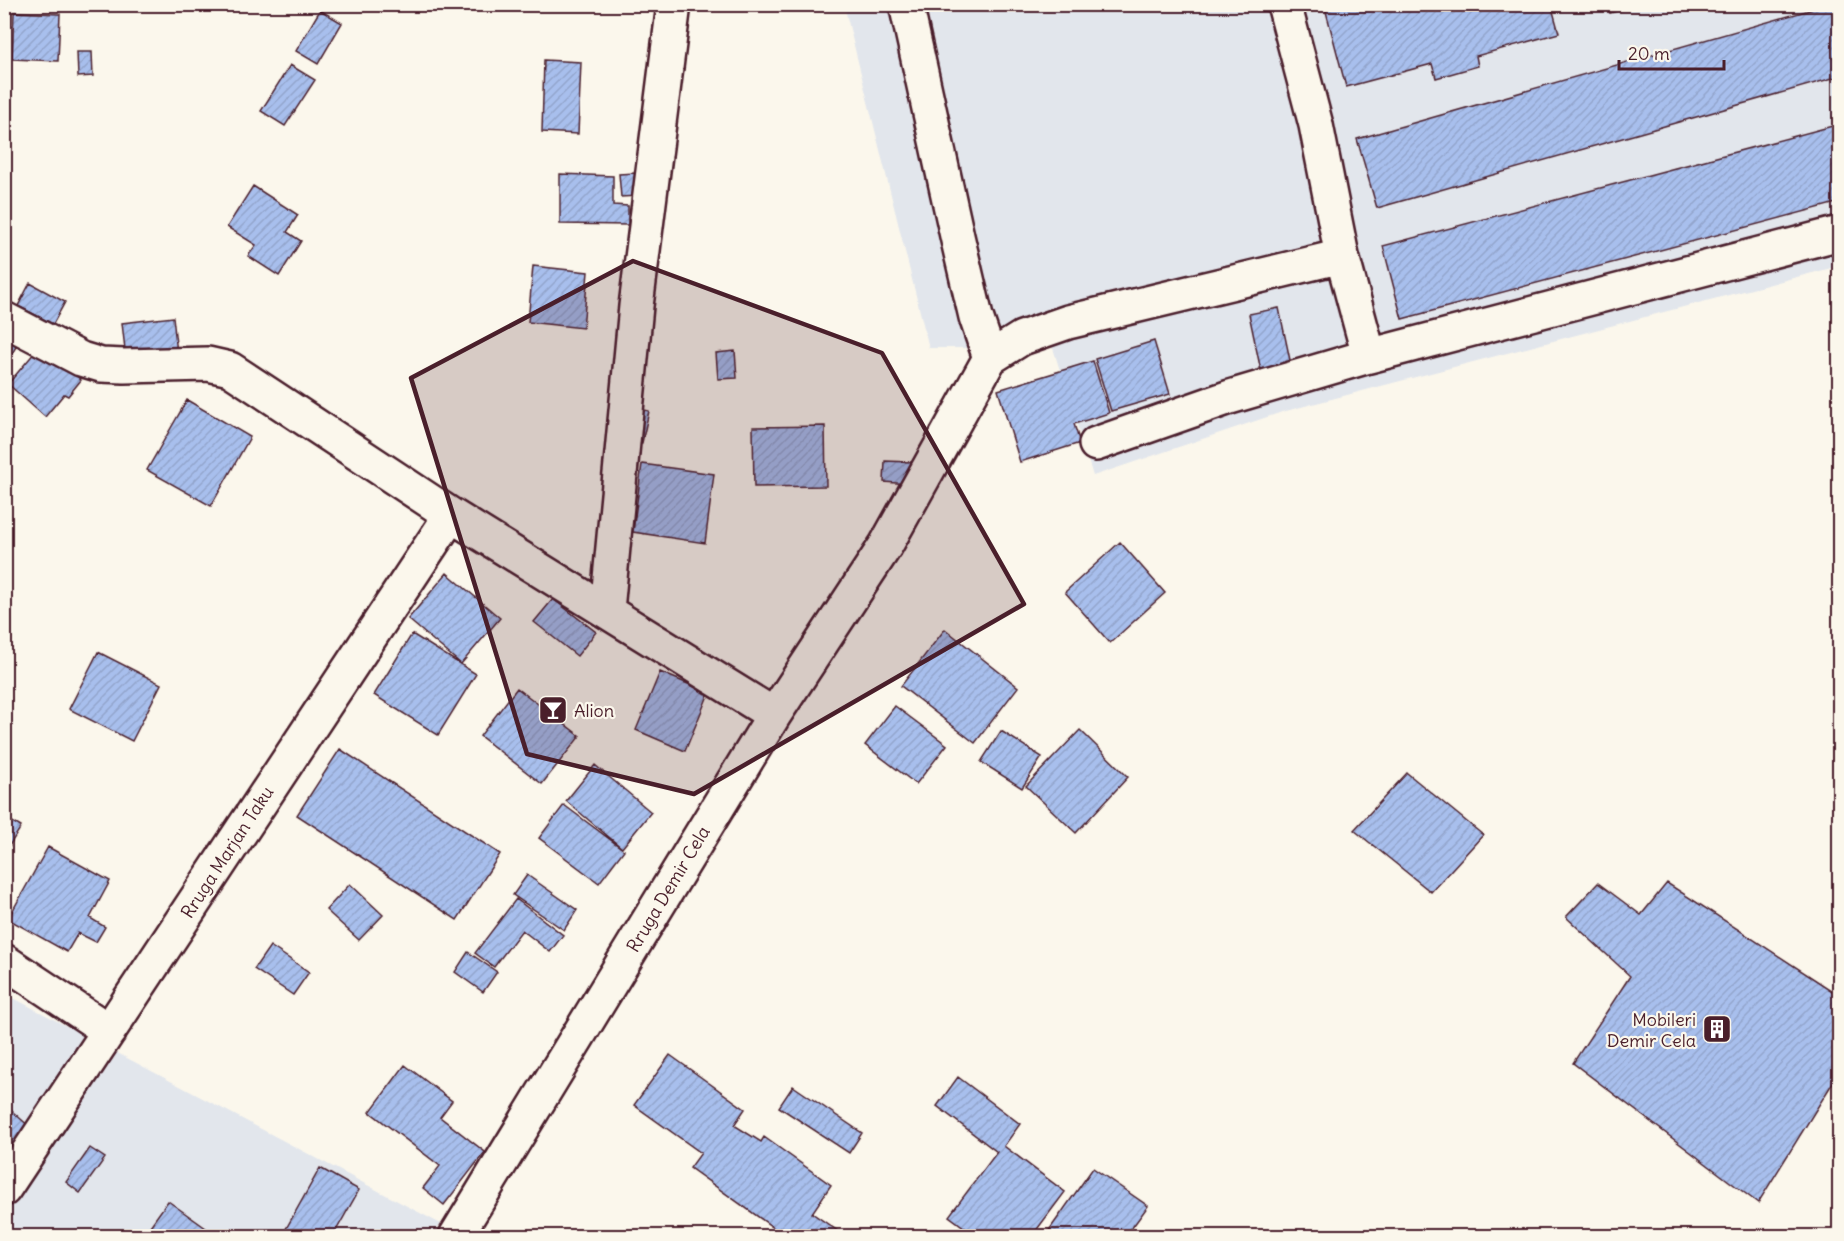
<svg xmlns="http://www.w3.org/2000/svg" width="1844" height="1241" font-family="Delius,sans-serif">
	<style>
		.built { fill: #e2e6ec }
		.building { fill: url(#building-hatch); stroke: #4a1f2b; stroke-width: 1.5 }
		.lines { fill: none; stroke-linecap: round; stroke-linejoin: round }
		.minor-casing { stroke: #4a1f2b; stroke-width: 38 }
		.minor { stroke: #fbf7ec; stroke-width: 33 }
		.marked { fill: #4a1f2b; fill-opacity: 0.2; stroke: #4a1f2b; stroke-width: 4.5; stroke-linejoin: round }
		.labels { text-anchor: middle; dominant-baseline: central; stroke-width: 4.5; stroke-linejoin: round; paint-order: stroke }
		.poi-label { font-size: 18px; fill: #4a1f2b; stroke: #fbf7ec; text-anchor: start }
		.street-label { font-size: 18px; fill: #4a1f2b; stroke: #fbf7ec }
	</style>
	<defs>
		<pattern id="building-hatch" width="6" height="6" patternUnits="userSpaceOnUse" patternTransform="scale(1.5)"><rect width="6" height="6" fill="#a8bfed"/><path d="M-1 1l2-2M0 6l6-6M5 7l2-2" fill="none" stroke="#92a4cb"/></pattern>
	</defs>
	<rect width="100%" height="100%" fill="#fbf7ec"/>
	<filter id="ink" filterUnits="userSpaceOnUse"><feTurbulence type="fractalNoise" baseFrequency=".0167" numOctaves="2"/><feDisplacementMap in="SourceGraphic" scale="12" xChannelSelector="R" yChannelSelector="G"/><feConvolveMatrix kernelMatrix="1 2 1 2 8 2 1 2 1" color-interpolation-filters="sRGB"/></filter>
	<g filter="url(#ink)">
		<!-- built -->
		<path class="built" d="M 844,5 L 1839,5 L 1839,266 L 1282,412 L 1093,476 L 1053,348 L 929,348 Z
			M 4,993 L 441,1224 L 432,1236 L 5,1236 Z"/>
		<!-- building -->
		<path class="building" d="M 1324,4 L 1551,4 L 1559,33 L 1476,56 L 1478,66 L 1436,78 L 1432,64 L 1346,87 Z
			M 1608,4 L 1643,4 L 1610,13 Z
			M 1831,4 L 1840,4 L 1840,76 L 1377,208 L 1357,139 Z
			M 320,10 L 342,23 L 318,64 L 296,51 Z
			M 14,12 L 60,14 L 58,61 L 12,59 Z
			M 77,52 L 92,52 L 93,76 L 78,77 Z
			M 544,60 L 581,62 L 578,134 L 542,132 Z
			M 290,65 L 315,80 L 285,126 L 261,111 Z
			M 1840,124 L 1840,202 L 1402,319 L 1383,246 Z
			M 636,173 L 637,196 L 621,197 L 619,174 Z
			M 560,174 L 613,176 L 613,205 L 628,206 L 628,225 L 560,224 Z
			M 253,186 L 298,215 L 287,232 L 301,241 L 279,276 L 248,256 L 256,245 L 227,227 Z
			M 533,266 L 588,272 L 583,328 L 528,322 Z
			M 30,283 L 65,302 L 53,324 L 18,306 Z
			M 1279,308 L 1291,365 L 1261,371 L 1249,314 Z
			M 173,317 L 177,353 L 126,358 L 122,323 Z
			M 4,331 L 20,340 L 4,367 Z
			M 1154,341 L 1170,394 L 1111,411 L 1095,359 Z
			M 41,345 L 81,380 L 68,396 L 64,394 L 45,417 L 8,384 Z
			M 735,351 L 737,378 L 718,379 L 716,353 Z
			M 1093,361 L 1109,413 L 1074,424 L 1080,443 L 1020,462 L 998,390 Z
			M 187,400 L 250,437 L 211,506 L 147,470 Z
			M 632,407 L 649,411 L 642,443 L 625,440 Z
			M 825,426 L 826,486 L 754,487 L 753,427 Z
			M 885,461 L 911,462 L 909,484 L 884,482 Z
			M 642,464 L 714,474 L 705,543 L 633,532 Z
			M 1120,542 L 1165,593 L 1110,643 L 1065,592 Z
			M 447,573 L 500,618 L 461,664 L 408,619 Z
			M 553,599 L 596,632 L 577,656 L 534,622 Z
			M 945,629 L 1018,687 L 975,743 L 901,686 Z
			M 412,634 L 476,674 L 438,735 L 374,695 Z
			M 98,652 L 161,684 L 132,741 L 69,709 Z
			M 660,672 L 709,693 L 685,751 L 636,730 Z
			M 517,688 L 580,736 L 542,784 L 480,736 Z
			M 895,706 L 947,745 L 916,784 L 865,745 Z
			M 1080,730 L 1128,777 L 1076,833 L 1026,786 Z
			M 1001,731 L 1042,757 L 1022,788 L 981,762 Z
			M 340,749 L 500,854 L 457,920 L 297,815 Z
			M 595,765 L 651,812 L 622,848 L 566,801 Z
			M 1407,773 L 1483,835 L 1431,892 L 1354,830 Z
			M 564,805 L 624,850 L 599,883 L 539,838 Z
			M 4,817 L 21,827 L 4,854 Z
			M 48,847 L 110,881 L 90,918 L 105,927 L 96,942 L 78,933 L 67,952 L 8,919 Z
			M 527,875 L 577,910 L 564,930 L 513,895 Z
			M 1598,883 L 1641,915 L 1667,883 L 1840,996 L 1840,1071 L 1758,1203 L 1573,1063 L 1630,976 L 1566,917 Z
			M 350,884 L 383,915 L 359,940 L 326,910 Z
			M 516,899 L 563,935 L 550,952 L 522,930 L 494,967 L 475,953 Z
			M 270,946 L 309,972 L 293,995 L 254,969 Z
			M 468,952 L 497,972 L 483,992 L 455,972 Z
			M 670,1055 L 745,1109 L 734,1125 L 761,1142 L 764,1137 L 831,1185 L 812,1213 L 845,1236 L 785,1236 L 690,1168 L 701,1153 L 634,1105 Z
			M 405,1065 L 452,1101 L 440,1117 L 485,1152 L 444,1205 L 423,1188 L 440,1166 L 370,1112 Z
			M 958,1077 L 1020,1124 L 1004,1146 L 1065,1192 L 1032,1236 L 976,1236 L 949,1216 L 997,1152 L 937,1106 Z
			M 793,1086 L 862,1133 L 849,1153 L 779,1107 Z
			M 4,1104 L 31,1128 L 4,1158 Z
			M 90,1148 L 105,1158 L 80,1193 L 66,1182 Z
			M 320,1168 L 359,1190 L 333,1236 L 282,1236 Z
			M 1093,1168 L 1148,1206 L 1126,1236 L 1045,1236 Z
			M 168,1201 L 217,1236 L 143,1236 Z"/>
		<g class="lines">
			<!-- minor casing -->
			<g class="minor-casing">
				<path id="minor" d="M 906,4 L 957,236 L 976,317 L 990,358
					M 1284,4 L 1316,125 L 1342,256
					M 4,319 L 81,359 L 101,365 L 124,366 L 208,364 L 230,369 L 451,515 L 774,715
					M 1096,444 L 1230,397 L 1369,356
					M 607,610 L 636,306 L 674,4
					M 4,961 L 109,1031
					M 4,1189 L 451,515
					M 456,1236 L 774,715 L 886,545 L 990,358 L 1022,338 L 1068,322 L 1342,256 L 1369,356 L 1840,233"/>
			</g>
			<!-- minor -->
			<use href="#minor" class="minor"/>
		</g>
	</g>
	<!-- marked area -->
	<path class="marked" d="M 633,261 L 882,353 L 1024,604 L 694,794 L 527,754 L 411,378 Z"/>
	<!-- icons -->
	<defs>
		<g id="bar-square" transform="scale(1.5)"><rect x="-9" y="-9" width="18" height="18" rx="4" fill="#4a1f2b" stroke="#fbf7ec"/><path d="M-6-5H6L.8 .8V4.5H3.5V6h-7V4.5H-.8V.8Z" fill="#fff"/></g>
		<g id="building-square" transform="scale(1.5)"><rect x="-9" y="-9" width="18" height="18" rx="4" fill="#4a1f2b" stroke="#fbf7ec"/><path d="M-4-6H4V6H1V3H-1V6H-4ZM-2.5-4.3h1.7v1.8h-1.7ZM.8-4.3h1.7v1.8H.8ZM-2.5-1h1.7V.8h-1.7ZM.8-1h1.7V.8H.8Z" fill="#fff"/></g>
	</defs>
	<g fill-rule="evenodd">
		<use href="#bar-square" x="553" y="710"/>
		<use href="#building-square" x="1717" y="1029"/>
	</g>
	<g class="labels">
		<!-- poi labels -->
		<g class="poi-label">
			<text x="574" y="710">Alion</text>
			<text x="1696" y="1019" text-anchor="end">Mobileri<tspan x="1696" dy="21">Demir Cela</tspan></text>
		</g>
		<!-- street labels -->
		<g class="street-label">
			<text transform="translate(227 852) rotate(-57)">Rruga Marjan Taku</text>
			<text transform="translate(668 889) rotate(-59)">Rruga Demir Cela</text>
		</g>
	</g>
	<!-- margin -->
	<rect width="1844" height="1241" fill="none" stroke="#fbf7ec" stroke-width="24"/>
	<rect x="12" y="12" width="1820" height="1217" fill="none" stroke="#4a1f2b" stroke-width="2" filter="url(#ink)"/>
	<!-- scale -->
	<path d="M1619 60v9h105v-9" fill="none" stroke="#4a1f2b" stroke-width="3"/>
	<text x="1628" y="60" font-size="18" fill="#4a1f2b" stroke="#fbf7ec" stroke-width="4.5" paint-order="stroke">20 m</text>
</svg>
